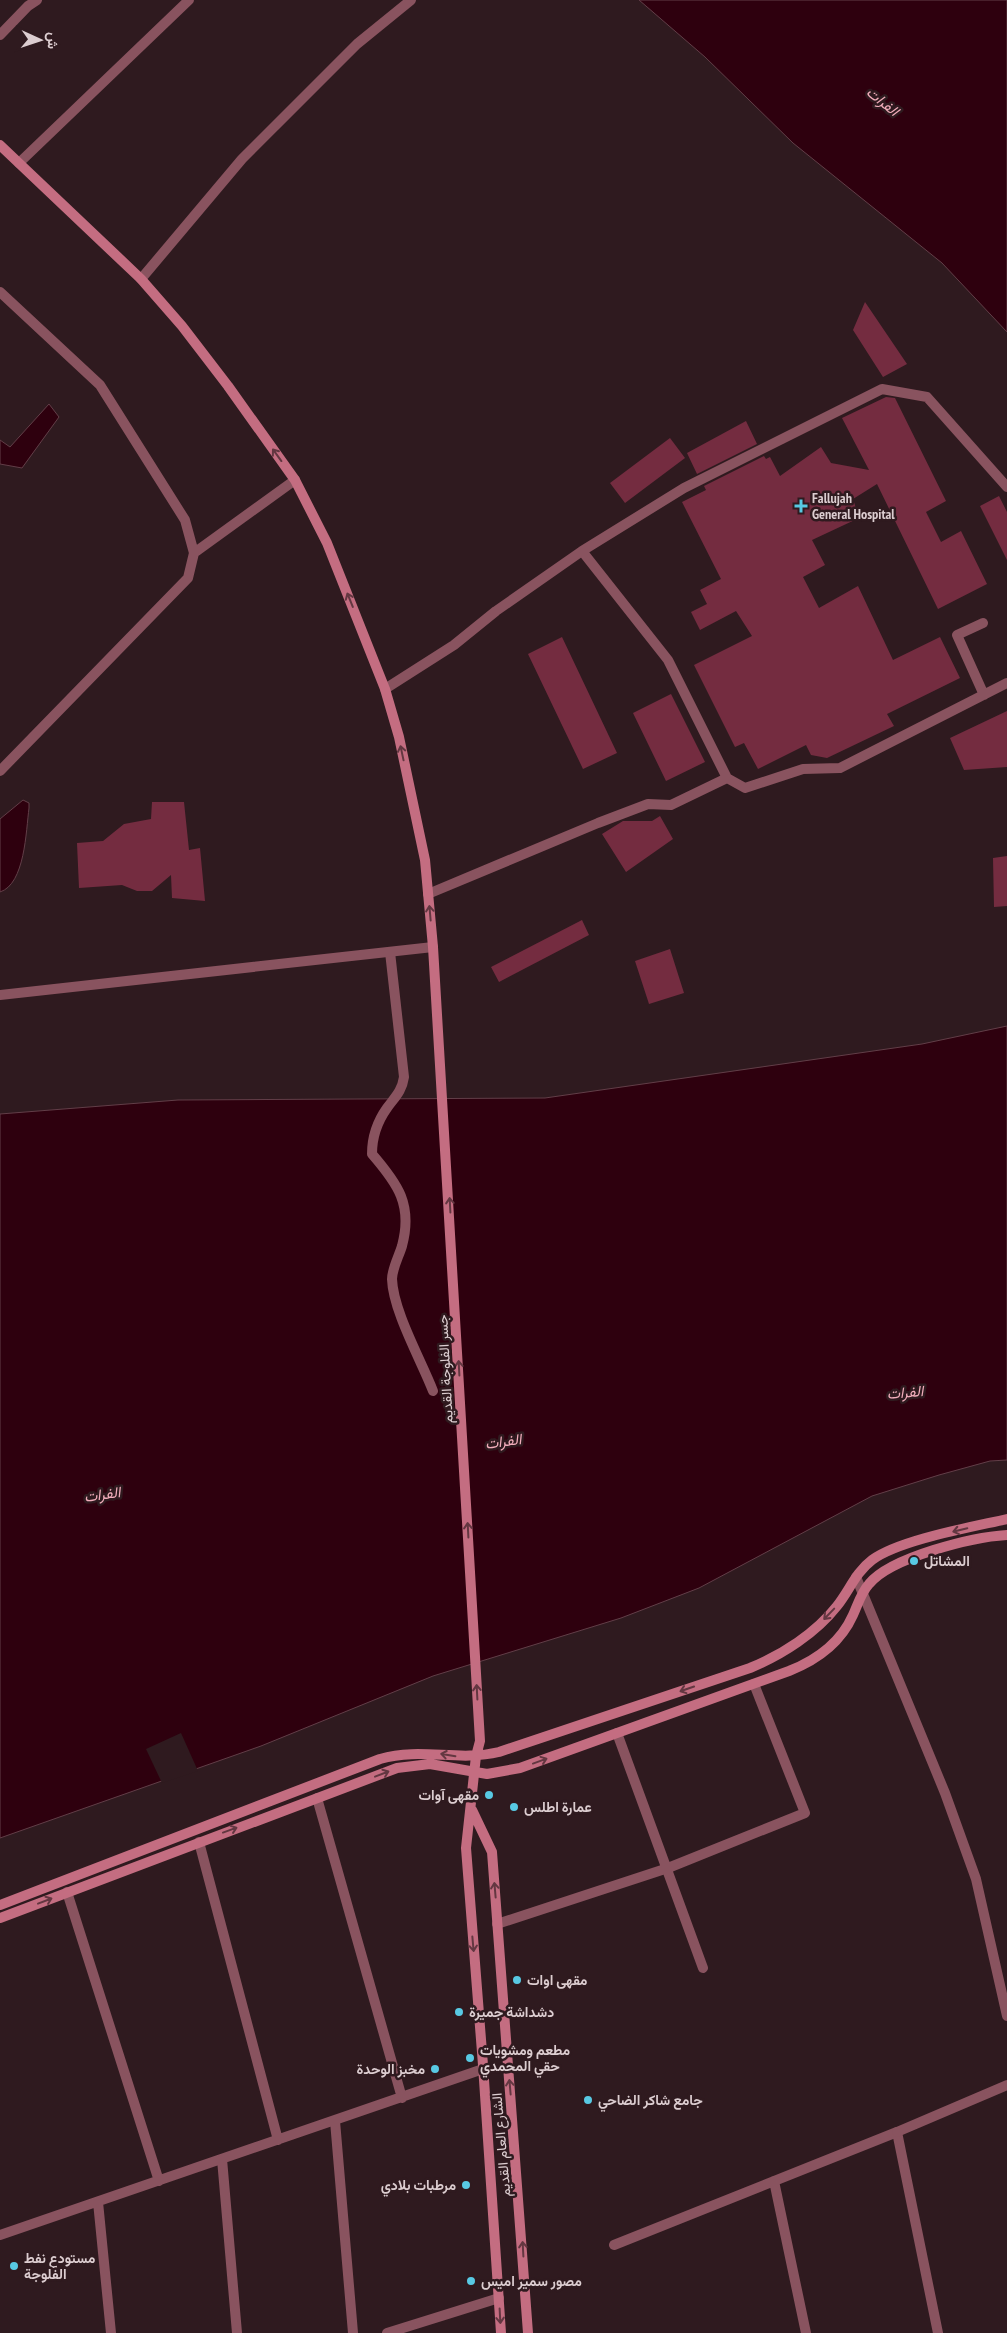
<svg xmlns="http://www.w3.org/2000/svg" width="1007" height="2333" font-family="'PT Sans Narrow',Vazirmatn,sans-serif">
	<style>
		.water { fill: #2e000e; stroke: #623e48 }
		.pier { fill: #2f1a1f }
		.building { fill: #742c40 }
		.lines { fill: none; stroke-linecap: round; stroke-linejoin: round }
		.lane { stroke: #89535f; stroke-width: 10 }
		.street { stroke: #89535f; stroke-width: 10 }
		.secondary { stroke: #c46d81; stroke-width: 10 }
		.oneway { stroke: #633741 }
		.poi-dot { fill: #58c9e3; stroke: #2f1a1f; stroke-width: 2 }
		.labels { text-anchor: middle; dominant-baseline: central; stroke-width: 5; stroke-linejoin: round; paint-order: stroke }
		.poi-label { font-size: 14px; font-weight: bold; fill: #dccdd0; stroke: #2f1a1f; text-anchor: start }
		.street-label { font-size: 14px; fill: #dccdd0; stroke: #2f1a1f }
		.water-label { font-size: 15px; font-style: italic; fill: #f2aebc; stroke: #2f1a1f }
	</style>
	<rect width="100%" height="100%" fill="#2f1a1f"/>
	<!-- water -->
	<path class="water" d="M 639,0 L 1007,0 L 1007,332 L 942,263 L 793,143 L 705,57 Z
		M 49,404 L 59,417 L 22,468 L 0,464 L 0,440 L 10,447 Z
		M 23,800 L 29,803 L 29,808 C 26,831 25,884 0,892 L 0,819 Z
		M 1007,1026 L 1007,1460 L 990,1461 L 939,1475 L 872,1496 L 699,1588 L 621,1618 L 433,1676 L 261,1746 L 0,1838 L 0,1114 L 178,1100 L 545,1098 L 922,1044 Z"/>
	<!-- pier -->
	<path class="pier" d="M 181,1733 L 198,1771 L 162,1783 L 146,1749 Z"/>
	<!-- building -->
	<path class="building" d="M 865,302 L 907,364 L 883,377 L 853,330 Z
		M 886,397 L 895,398 L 946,501 L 926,512 L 941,542 L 961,531 L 987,584 L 938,609 L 877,484 L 853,499 L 859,518 L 812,540 L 825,565 L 803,577 L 819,608 L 858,586 L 893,660 L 940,637 L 960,678 L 887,714 L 894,726 L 827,758 L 811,755 L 806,745 L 758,769 L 744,743 L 735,747 L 694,665 L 752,636 L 736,611 L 700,630 L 691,612 L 707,604 L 700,590 L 721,579 L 682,502 L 706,490 L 704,486 L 764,456 L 766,459 L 770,457 L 780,476 L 821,447 L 831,463 L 869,470 L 842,418 Z
		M 746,421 L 757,444 L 697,474 L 687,453 Z
		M 670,438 L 685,458 L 625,503 L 610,483 Z
		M 999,496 L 1007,512 L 1007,560 L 980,506 Z
		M 562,637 L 617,753 L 583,769 L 528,654 Z
		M 671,694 L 705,762 L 666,781 L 633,713 Z
		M 1007,711 L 1007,767 L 964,770 L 950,738 Z
		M 152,802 L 184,802 L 189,850 L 200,848 L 205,901 L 172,898 L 171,875 L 152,891 L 137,891 L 122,885 L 79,888 L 77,843 L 103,841 L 124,824 L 151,819 Z
		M 660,816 L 673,839 L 626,872 L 602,834 L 623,821 L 652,821 Z
		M 1007,856 L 1007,906 L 994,907 L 993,858 Z
		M 582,920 L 589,935 L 499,982 L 491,967 Z
		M 670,949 L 684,993 L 649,1004 L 635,961 Z"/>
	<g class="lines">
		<!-- lane -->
		<path class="lane" d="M 582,551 L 668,660 L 727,778 L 745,788 L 803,769 L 840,768 L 1007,683
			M 983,623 L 957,635 L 984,695
			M 385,689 L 454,645 L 496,611 L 582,551 L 684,488 L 882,389 L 927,397 L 1007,487
			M 428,894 L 598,823 L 648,804 L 671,805 L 727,778
			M 390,952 L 404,1077 C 402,1091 395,1097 387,1108 C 377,1122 372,1137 372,1154 C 398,1184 413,1205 402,1246 C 399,1256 392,1269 392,1279 C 393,1311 421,1360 433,1391
			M 617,1733 L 703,1968
			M 497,1924 L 668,1868 L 805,1813 L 754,1684
			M 774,2181 L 806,2333
			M 614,2245 L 897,2132 L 938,2333"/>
		<!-- street -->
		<path class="street" d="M 0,35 L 28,6 L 37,0
			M 19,163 L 189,0
			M 141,279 L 242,159 L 357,44 L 411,0
			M 0,292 L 100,385 L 185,520 L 194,553 L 188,578 L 0,771
			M 194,553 L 295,480
			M 0,995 L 433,947
			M 856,1577 L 945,1793 L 976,1879 L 1007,2016
			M 317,1798 L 402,2098
			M 199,1842 L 278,2140
			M 67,1892 L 159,2181
			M 335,2121 L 353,2333
			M 897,2132 L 1007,2085
			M 222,2159 L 237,2333
			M 98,2202 L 111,2333
			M 0,2235 L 483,2069
			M 387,2333 L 499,2298"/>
		<!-- secondary -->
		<path class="secondary" d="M 0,145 L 141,279 L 182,326 L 228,386 L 295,480 L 327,543 L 385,689 L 399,737 L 425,860 L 433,947 L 480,1741 L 476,1756 L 466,1848 L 483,2065 L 501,2333
			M 472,1810 L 492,1852 L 528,2333
			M 0,1905 L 380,1759 C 422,1747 457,1762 499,1752 L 750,1668 C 782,1655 816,1633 837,1606 C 849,1591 856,1572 872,1560 C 899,1540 972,1527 1007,1519
			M 0,1918 L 397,1768 L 430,1764 L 487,1774 L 520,1768 L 789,1671 C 817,1660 841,1642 853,1615 C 858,1604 861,1593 869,1584 C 891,1557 973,1537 1007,1535"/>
	</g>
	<!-- one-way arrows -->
	<defs><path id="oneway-shaft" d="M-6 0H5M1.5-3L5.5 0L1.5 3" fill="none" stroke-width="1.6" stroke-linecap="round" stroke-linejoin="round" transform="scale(1.25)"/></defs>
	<g class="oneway">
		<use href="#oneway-shaft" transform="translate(277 455) rotate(-126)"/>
		<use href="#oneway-shaft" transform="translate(350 600) rotate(-112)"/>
		<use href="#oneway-shaft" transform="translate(402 753) rotate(-102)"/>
		<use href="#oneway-shaft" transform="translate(430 913) rotate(-95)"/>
		<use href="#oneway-shaft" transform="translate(450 1205) rotate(-93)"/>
		<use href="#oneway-shaft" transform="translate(459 1368) rotate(-93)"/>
		<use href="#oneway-shaft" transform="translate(468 1530) rotate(-93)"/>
		<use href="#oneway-shaft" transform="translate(960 1530) rotate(167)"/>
		<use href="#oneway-shaft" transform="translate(829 1614) rotate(134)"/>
		<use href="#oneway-shaft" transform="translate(687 1689) rotate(161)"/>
		<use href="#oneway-shaft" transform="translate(477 1692) rotate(-93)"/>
		<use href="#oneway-shaft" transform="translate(448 1755) rotate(-171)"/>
		<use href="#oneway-shaft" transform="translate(540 1761) rotate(-20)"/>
		<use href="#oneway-shaft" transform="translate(382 1774) rotate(-21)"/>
		<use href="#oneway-shaft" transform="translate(230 1830) rotate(-20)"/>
		<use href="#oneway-shaft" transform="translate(495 1890) rotate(-95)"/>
		<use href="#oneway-shaft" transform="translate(45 1901) rotate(-21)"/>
		<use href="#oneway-shaft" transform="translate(473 1944) rotate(85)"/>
		<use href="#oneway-shaft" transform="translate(510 2087) rotate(-95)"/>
		<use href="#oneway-shaft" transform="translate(523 2249) rotate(-93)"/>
		<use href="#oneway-shaft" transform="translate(500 2316) rotate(87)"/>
	</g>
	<!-- markers -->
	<g class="poi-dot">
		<path d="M798.5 498.5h5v5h5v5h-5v5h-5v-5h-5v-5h5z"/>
		<circle cx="914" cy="1561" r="5"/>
		<circle cx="489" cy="1795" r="5"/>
		<circle cx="514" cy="1807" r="5"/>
		<circle cx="517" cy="1980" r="5"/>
		<circle cx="459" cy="2012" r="5"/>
		<circle cx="470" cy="2058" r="5"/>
		<circle cx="435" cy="2069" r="5"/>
		<circle cx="588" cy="2100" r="5"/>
		<circle cx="466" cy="2185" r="5"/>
		<circle cx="14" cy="2266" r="5"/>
		<circle cx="471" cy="2281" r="5"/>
	</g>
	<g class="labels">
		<!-- poi labels -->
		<g class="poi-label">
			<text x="812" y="498">Fallujah<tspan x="812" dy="16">General Hospital</tspan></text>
			<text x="924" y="1561">المشاتل</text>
			<text x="479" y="1795" text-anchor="end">مقهى آوات</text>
			<text x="524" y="1807">عمارة اطلس</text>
			<text x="527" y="1980">مقهى اوات</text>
			<text x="469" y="2012">دشداشة جميرة</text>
			<text x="480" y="2050">مطعم ومشويات<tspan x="480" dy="16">حقي المحمدي</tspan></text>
			<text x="425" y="2069" text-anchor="end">مخبز الوحدة</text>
			<text x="598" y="2100">جامع شاكر الضاحي</text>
			<text x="456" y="2185" text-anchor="end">مرطبات بلادي</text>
			<text x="24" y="2258">مستودع نفط<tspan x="24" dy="16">الفلوجة</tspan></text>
			<text x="481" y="2281">مصور سمير اميس</text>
		</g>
		<!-- street labels -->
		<g class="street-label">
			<text transform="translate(445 1369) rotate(-93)">جسر الفلوجة القديم</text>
			<text transform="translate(501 2145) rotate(-95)">الشارع العام القديم</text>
		</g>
		<!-- water labels -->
		<g class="water-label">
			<text transform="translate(883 101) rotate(39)">الفرات</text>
			<text transform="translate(905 1392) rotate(-5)">الفرات</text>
			<text transform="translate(503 1441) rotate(-8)">الفرات</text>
			<text transform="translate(102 1494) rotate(-8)">الفرات</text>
		</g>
	</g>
	<!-- north arrow -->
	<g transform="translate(40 40) rotate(93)" stroke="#2f1a1f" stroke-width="4" paint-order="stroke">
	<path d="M0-4L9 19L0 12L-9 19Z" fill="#dccdd0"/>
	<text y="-8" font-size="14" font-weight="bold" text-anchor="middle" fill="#dccdd0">ش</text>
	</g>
</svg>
